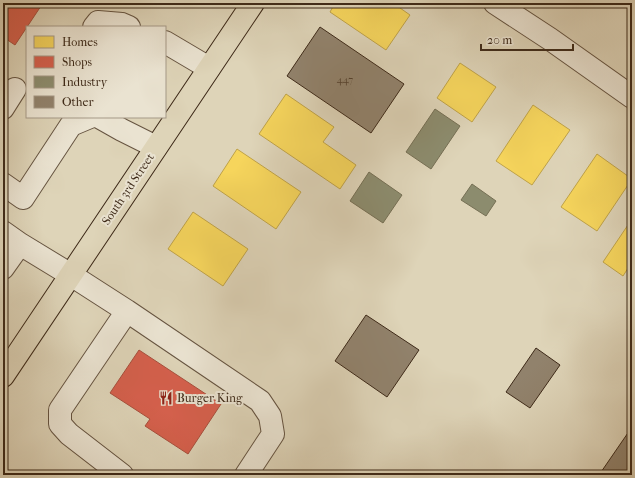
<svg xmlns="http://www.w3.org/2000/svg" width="635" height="478" font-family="'IM FELL French Canon',serif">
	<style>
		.homes { fill: #f6d55c; stroke: #bfa248 }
		.shops { fill: #d6604d; stroke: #a8503d }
		.industry { fill: #8c8c6e; stroke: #756f54 }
		.building { fill: #91826c; stroke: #3e2a19 }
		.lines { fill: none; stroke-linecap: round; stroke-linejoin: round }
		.minor-casing { stroke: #665441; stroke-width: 24 }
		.major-casing { stroke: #3e2a19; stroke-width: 24 }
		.minor { stroke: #eae3d1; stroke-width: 22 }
		.major { stroke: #ded4b8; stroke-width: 22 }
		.labels { text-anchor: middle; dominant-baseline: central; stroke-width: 4; stroke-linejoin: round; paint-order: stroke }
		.number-label { font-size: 10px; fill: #53402e }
		.street-label { font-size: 12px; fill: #3e2a19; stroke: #eae3d1 }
		.poi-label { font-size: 12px; fill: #3e2a19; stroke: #eae3d1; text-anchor: start }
	</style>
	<rect width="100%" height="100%" fill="#ded4b8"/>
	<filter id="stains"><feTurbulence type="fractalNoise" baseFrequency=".005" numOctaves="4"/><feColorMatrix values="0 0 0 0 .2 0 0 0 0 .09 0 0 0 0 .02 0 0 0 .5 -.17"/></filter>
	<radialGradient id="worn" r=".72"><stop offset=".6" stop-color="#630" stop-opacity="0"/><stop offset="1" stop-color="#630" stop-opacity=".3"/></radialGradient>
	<!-- homes -->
	<path class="homes" d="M 335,3 L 393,3 L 410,15 L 386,50 L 330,12 Z
		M 460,63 L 496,87 L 472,122 L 437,98 Z
		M 286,94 L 334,127 L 323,142 L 356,165 L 340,189 L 259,134 Z
		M 533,105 L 570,130 L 532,185 L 496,161 Z
		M 237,149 L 301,192 L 276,229 L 213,186 Z
		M 597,154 L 632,179 L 597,231 L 561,207 Z
		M 193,212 L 248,249 L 223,286 L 168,249 Z
		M 632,219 L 632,262 L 623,276 L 603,262 Z"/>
	<!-- shops -->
	<path class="shops" d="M 3,3 L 43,3 L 15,45 L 3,37 Z
		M 139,350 L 221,404 L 188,454 L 145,426 L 150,419 L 110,393 Z"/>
	<!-- industry -->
	<path class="industry" d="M 435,109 L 460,126 L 431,169 L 406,152 Z
		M 369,172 L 402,195 L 383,223 L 350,201 Z
		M 472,184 L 496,201 L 486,216 L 461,200 Z"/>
	<!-- building -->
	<path class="building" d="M 320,27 L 404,84 L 371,133 L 287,76 Z
		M 366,315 L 419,350 L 387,397 L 335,361 Z
		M 536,348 L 560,365 L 530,408 L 506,392 Z
		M 632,427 L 632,475 L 599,475 Z"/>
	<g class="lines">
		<!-- minor casing -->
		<g class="minor-casing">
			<path id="minor" d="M 495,3 L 550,39 L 632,97
				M 94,27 L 98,22 L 122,24 L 129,27
				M 165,42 L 209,68
				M 3,108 L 15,89
				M 99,117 L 122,130 L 156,147
				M 3,184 L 23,198 L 71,125 L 90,117
				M 3,232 L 20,244 L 3,268
				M 20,244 L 71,275 L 127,311 L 260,401 L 270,416 L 273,434 L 246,475
				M 122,475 L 69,434 L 60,424 L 60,410 L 127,311"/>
		</g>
		<!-- major casing -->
		<g class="major-casing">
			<path id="major" d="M 3,376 L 253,3"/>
		</g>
		<!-- minor -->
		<use href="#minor" class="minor"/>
		<!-- major -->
		<use href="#major" class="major"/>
	</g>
	<!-- icons -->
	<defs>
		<g id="restaurant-bare" transform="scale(1.08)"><path d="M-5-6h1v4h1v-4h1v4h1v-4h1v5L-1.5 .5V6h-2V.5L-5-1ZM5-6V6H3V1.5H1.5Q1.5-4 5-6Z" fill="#8f2418" stroke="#eae3d1" stroke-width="2.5" paint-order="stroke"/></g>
	</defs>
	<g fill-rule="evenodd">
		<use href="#restaurant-bare" x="166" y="398"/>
	</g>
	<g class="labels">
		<!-- number labels -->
		<g class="number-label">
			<text x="345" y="80">447</text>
		</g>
		<!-- street labels -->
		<g class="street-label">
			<text transform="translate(128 189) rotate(-56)">South 3rd Street</text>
		</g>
		<!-- poi labels -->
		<g class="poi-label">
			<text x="177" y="398">Burger King</text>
		</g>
	</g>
	<!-- margin -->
	<rect width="635" height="478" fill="none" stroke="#ded4b8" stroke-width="16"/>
	<rect x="4" y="4" width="627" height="470" fill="none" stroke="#3e2a19" stroke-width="2"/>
	<rect x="8" y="8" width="619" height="462" fill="none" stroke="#3e2a19"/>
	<!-- legend -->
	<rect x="26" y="26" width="140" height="92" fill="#eae3d1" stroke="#a59987"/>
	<rect x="34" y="36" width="20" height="12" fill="#f6d55c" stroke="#a59987"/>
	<text x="62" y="46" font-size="12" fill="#3e2a19">Homes</text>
	<rect x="34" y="56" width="20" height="12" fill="#d6604d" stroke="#a59987"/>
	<text x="62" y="66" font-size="12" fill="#3e2a19">Shops</text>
	<rect x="34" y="76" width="20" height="12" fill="#8c8c6e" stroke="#a59987"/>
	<text x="62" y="86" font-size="12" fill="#3e2a19">Industry</text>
	<rect x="34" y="96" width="20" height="12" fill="#91826c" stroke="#a59987"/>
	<text x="62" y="106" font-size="12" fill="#3e2a19">Other</text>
	<!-- scale -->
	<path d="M481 44v6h92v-6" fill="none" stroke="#3e2a19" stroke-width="2"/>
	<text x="487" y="44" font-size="12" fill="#3e2a19" stroke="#eae3d1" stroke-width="3" paint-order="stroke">20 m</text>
	<rect width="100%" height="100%" filter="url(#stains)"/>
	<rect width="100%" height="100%" fill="url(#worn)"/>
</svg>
